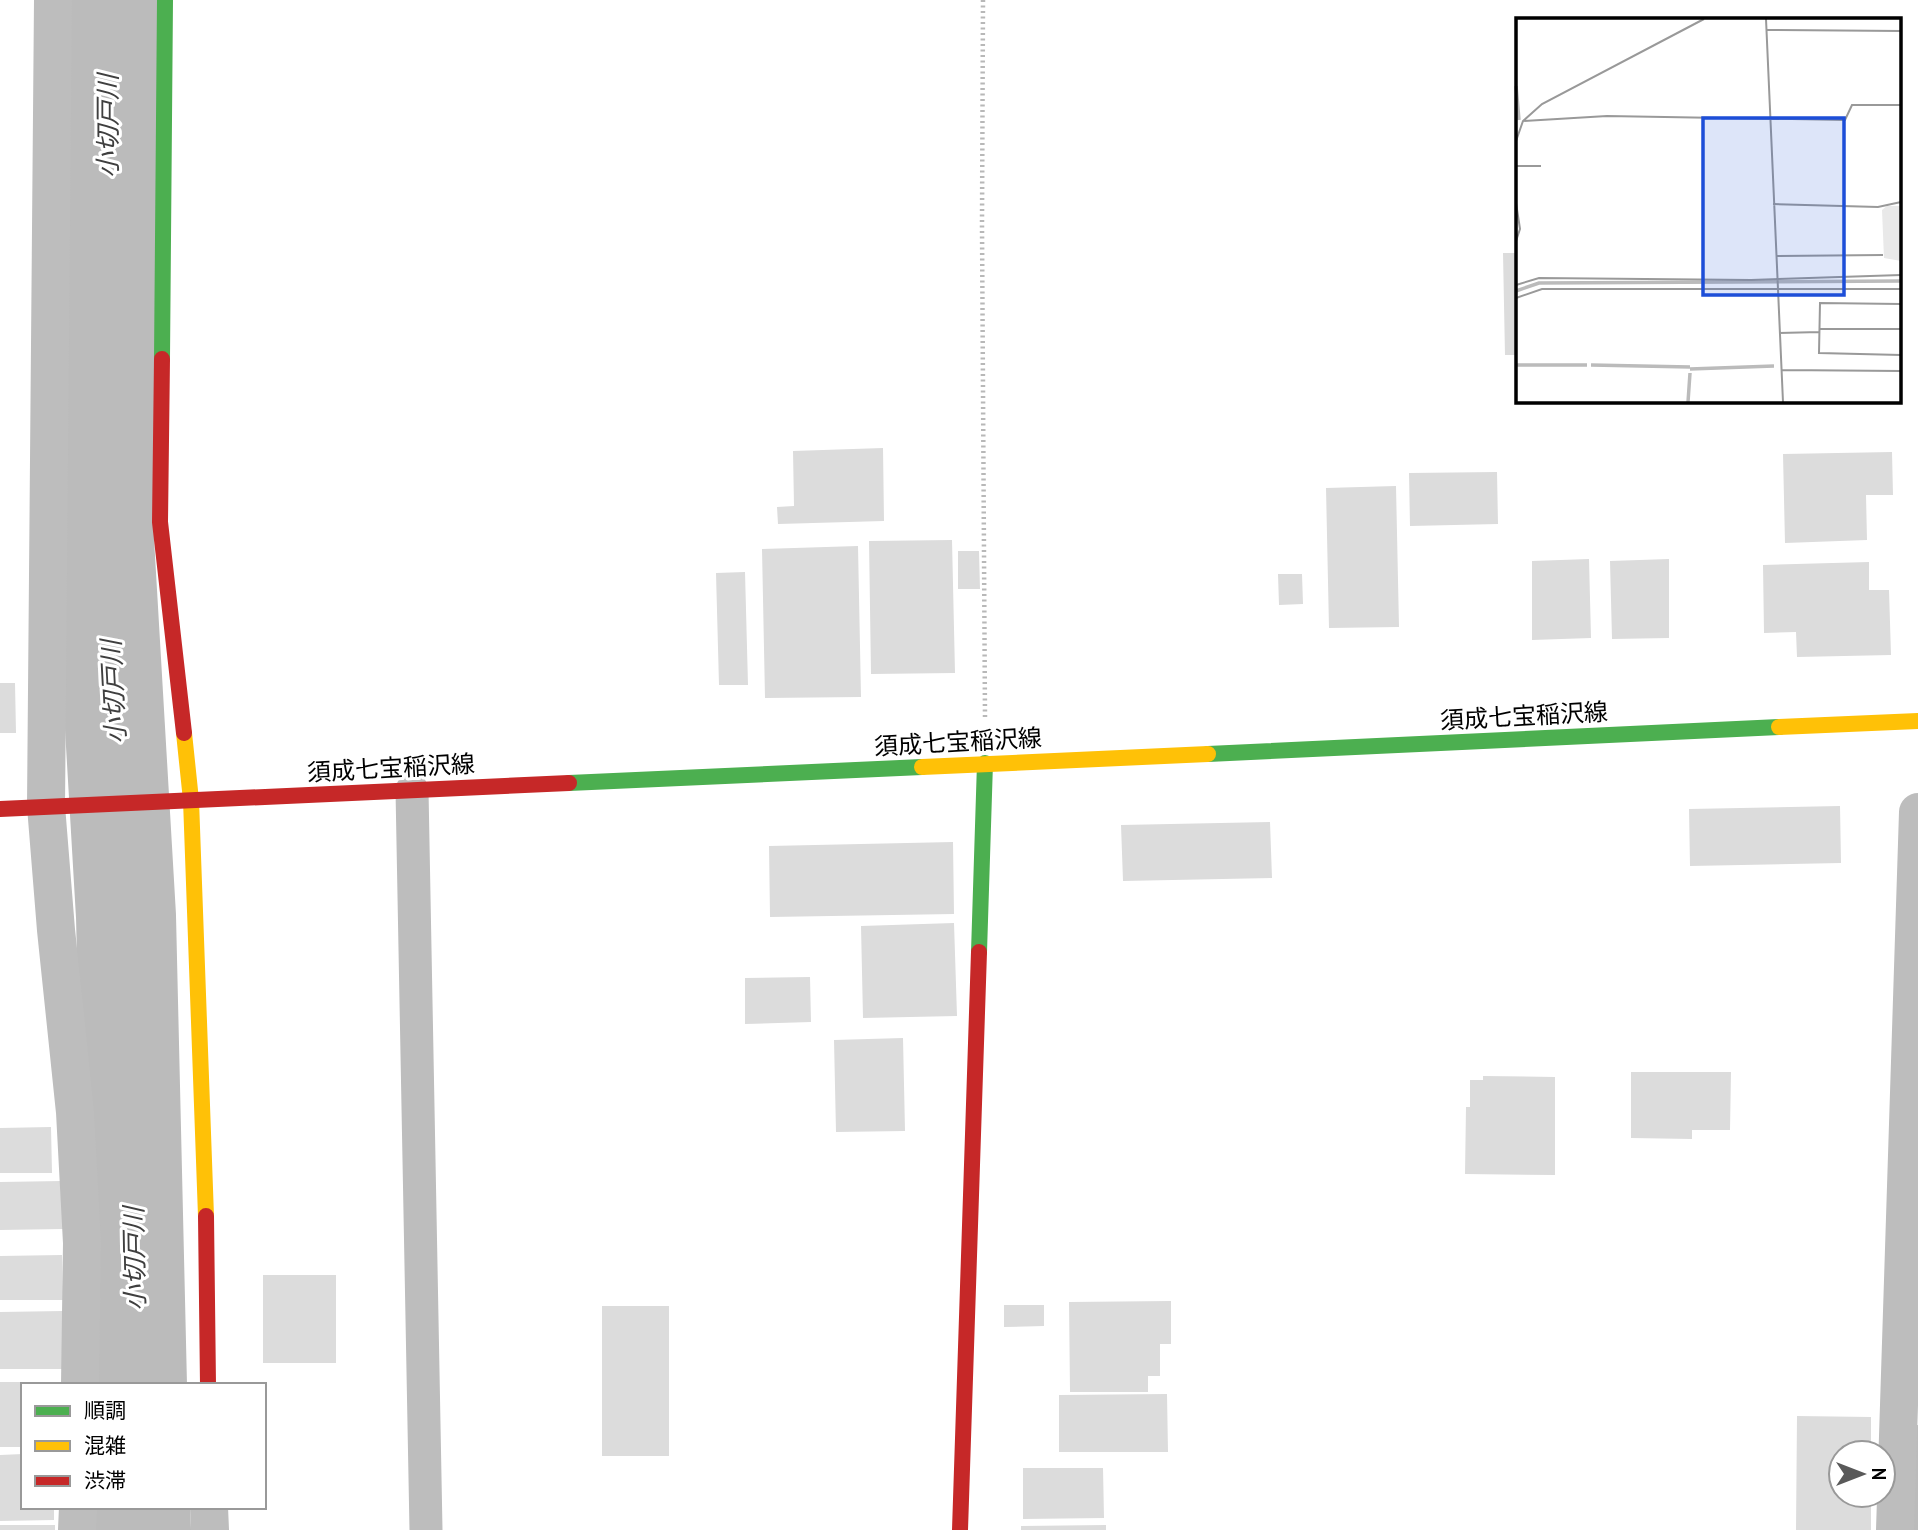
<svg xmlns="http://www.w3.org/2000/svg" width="1918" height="1530" font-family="'PT Sans','Noto Sans JP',sans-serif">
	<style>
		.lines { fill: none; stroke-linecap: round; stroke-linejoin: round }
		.stream { stroke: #bbb; stroke-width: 18 }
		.river { stroke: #bbb; stroke-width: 100 }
		.building { fill: #dcdcdc }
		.path { stroke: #b8b8b8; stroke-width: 4.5; stroke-dasharray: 2 3.5; stroke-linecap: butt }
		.lane { stroke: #bdbdbd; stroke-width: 33 }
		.street { stroke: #bdbdbd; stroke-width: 38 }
		.fast { stroke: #4caf50; stroke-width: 16 }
		.slow { stroke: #ffc107; stroke-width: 16 }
		.jam { stroke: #c62828; stroke-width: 16 }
		.labels { text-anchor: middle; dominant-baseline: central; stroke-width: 6; stroke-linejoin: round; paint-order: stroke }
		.street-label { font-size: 24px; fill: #000; stroke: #fff }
		.water-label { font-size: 26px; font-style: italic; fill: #3f3f3f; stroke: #fff }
		.inset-river { fill: none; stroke: #bbb; stroke-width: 3.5 }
		.inset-road { fill: none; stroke: #999; stroke-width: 2 }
		.view { fill: #1d4ed8; fill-opacity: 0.15; stroke: #1d4ed8; stroke-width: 3.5 }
		.inset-edge { fill: none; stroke: #000; stroke-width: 3.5 }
	</style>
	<rect width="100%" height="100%" fill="#fff"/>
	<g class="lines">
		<!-- stream -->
		<path class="stream" d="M 1917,1530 L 1915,1525 L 1918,1434"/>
		<!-- river -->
		<path class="river" d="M 108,0 L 104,540 L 126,916 L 137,1385
			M 140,1507 L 141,1530"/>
	</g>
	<!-- building -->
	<path class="building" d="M 1503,253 L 1517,253 L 1517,355 L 1505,355 Z
		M 883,448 L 884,521 L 778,524 L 777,507 L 794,506 L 793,451 Z
		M 1892,452 L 1893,495 L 1866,495 L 1867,540 L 1785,543 L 1783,454 Z
		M 1497,472 L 1498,524 L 1410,526 L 1409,473 Z
		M 1396,486 L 1399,627 L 1329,628 L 1326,488 Z
		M 952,540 L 955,673 L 871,674 L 869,541 Z
		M 858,546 L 861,697 L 765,698 L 762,549 Z
		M 958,551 L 979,551 L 980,589 L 958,589 Z
		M 1589,559 L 1591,638 L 1532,640 L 1532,561 Z
		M 1669,559 L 1669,638 L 1612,639 L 1610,561 Z
		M 1869,562 L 1869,590 L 1889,590 L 1891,655 L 1797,657 L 1796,632 L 1764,633 L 1763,565 Z
		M 745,572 L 748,685 L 719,685 L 716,573 Z
		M 1278,574 L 1302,574 L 1303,604 L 1279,605 Z
		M 0,683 L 15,683 L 16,733 L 0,733 Z
		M 1840,806 L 1841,863 L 1690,866 L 1689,809 Z
		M 1270,822 L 1272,878 L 1123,881 L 1121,825 Z
		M 953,842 L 954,914 L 770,917 L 769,846 Z
		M 954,923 L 957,1016 L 863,1018 L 861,926 Z
		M 810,977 L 811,1022 L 745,1024 L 745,978 Z
		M 903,1038 L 905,1131 L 836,1132 L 834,1040 Z
		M 1631,1072 L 1731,1072 L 1730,1130 L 1692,1130 L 1692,1139 L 1631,1138 Z
		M 1483,1076 L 1555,1077 L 1555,1175 L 1465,1174 L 1466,1107 L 1470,1107 L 1470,1080 L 1483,1080 Z
		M 51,1127 L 52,1173 L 0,1173 L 0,1128 Z
		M 62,1181 L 63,1229 L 0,1230 L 0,1182 Z
		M 62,1255 L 63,1300 L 0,1300 L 0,1256 Z
		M 263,1275 L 336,1275 L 336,1363 L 263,1363 Z
		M 1171,1301 L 1171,1344 L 1160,1344 L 1160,1376 L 1148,1376 L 1148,1392 L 1070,1392 L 1069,1302 Z
		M 1004,1305 L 1044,1305 L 1044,1326 L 1004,1327 Z
		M 602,1306 L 669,1306 L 669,1456 L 602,1456 Z
		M 63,1311 L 63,1369 L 0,1369 L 0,1312 Z
		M 0,1382 L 59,1382 L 59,1385 L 23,1385 L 23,1447 L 0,1447 Z
		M 1167,1394 L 1168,1452 L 1059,1452 L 1059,1395 Z
		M 1797,1416 L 1871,1417 L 1871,1453 L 1841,1453 L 1841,1495 L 1871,1495 L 1871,1530 L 1796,1530 Z
		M 23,1454 L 23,1507 L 54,1507 L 54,1520 L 0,1521 L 0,1455 Z
		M 1023,1468 L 1103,1468 L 1104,1518 L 1023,1519 Z
		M 0,1525 L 55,1525 L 55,1530 L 0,1530 Z
		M 1106,1525 L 1106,1530 L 1021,1530 L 1021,1526 Z"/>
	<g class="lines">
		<!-- path -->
		<path class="path" d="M 983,0 L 982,225 L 985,717"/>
		<!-- lane -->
		<path class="lane" d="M 412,790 L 426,1530"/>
		<!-- street -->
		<path class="street" d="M 53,0 L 46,806 L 56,930 L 75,1112 L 82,1243 L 80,1385
			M 209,1507 L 210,1530
			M 77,1530 L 78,1507
			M 1895,1530 L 1918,812"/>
		<!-- fast -->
		<path class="fast" d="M 162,359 L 165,0
			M 1208,754 L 1779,727
			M 569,783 L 922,767
			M 979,952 L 985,763"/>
		<!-- slow -->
		<path class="slow" d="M 1779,727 L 1918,721
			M 184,733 L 191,800 L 206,1216
			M 922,767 L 1208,754"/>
		<!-- jam -->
		<path class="jam" d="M 162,359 L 160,522 L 184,733
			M 0,809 L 569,783
			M 206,1216 L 208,1385
			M 960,1530 L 979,952"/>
	</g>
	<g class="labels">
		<!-- street labels -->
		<g class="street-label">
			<text transform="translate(1524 716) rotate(-3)">須成七宝稲沢線</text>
			<text transform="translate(958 742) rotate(-3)">須成七宝稲沢線</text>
			<text transform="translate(391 768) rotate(-3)">須成七宝稲沢線</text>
		</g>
		<!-- water labels -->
		<g class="water-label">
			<text transform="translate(107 126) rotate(-90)">小切戸川</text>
			<text transform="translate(113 692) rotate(-93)">小切戸川</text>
			<text transform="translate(134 1259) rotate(-91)">小切戸川</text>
		</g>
	</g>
	<!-- overview -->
	<g transform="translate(1516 18)">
		<rect width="385" height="385" fill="#fff"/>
		<path d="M 371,188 L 385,188 L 385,243 L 368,240 L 366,192 Z" fill="#e9e9e9"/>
		<path class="inset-river" d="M 0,68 L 3,102M 0,273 L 23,265 L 385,263M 0,347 L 71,347M 75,347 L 174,349M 174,351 L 258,348M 172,384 L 174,355"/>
		<path class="inset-road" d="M 250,1 L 267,384M 250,12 L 385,13M 7,103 L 91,98 L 329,102 L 336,87 L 385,87M 0,123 L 7,103 L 26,86 L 188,1M 0,148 L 25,148M 0,185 L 4,211 L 0,223M 257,186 L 362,189 L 385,184M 260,238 L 367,237M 0,267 L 23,260 L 235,262 L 385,257M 0,280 L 26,271 L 385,271M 385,286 L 304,285 L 303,335 L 385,337M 304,311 L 385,311M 263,315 L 304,314M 265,352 L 385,353"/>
		<path class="view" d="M 187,100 L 328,100 L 328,277 L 187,277 Z"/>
		<rect width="385" height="385" class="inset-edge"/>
	</g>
	<!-- legend -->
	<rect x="21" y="1383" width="245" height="126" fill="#ffffff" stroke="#999999" stroke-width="2"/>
	<rect x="35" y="1406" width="35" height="10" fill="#4caf50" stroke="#999999" stroke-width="2"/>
	<text x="84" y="1418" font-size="21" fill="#000000">順調</text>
	<rect x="35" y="1441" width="35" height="10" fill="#ffc107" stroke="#999999" stroke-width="2"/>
	<text x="84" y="1453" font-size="21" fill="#000000">混雑</text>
	<rect x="35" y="1476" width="35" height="10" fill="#c62828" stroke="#999999" stroke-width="2"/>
	<text x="84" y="1488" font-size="21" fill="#000000">渋滞</text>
	<!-- north arrow -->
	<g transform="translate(1862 1474) rotate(90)"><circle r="33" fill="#ffffff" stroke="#999999" stroke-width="2"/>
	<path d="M0-5L12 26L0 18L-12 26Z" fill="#595959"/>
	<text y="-10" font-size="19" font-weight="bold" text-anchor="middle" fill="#000000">N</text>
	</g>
</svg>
